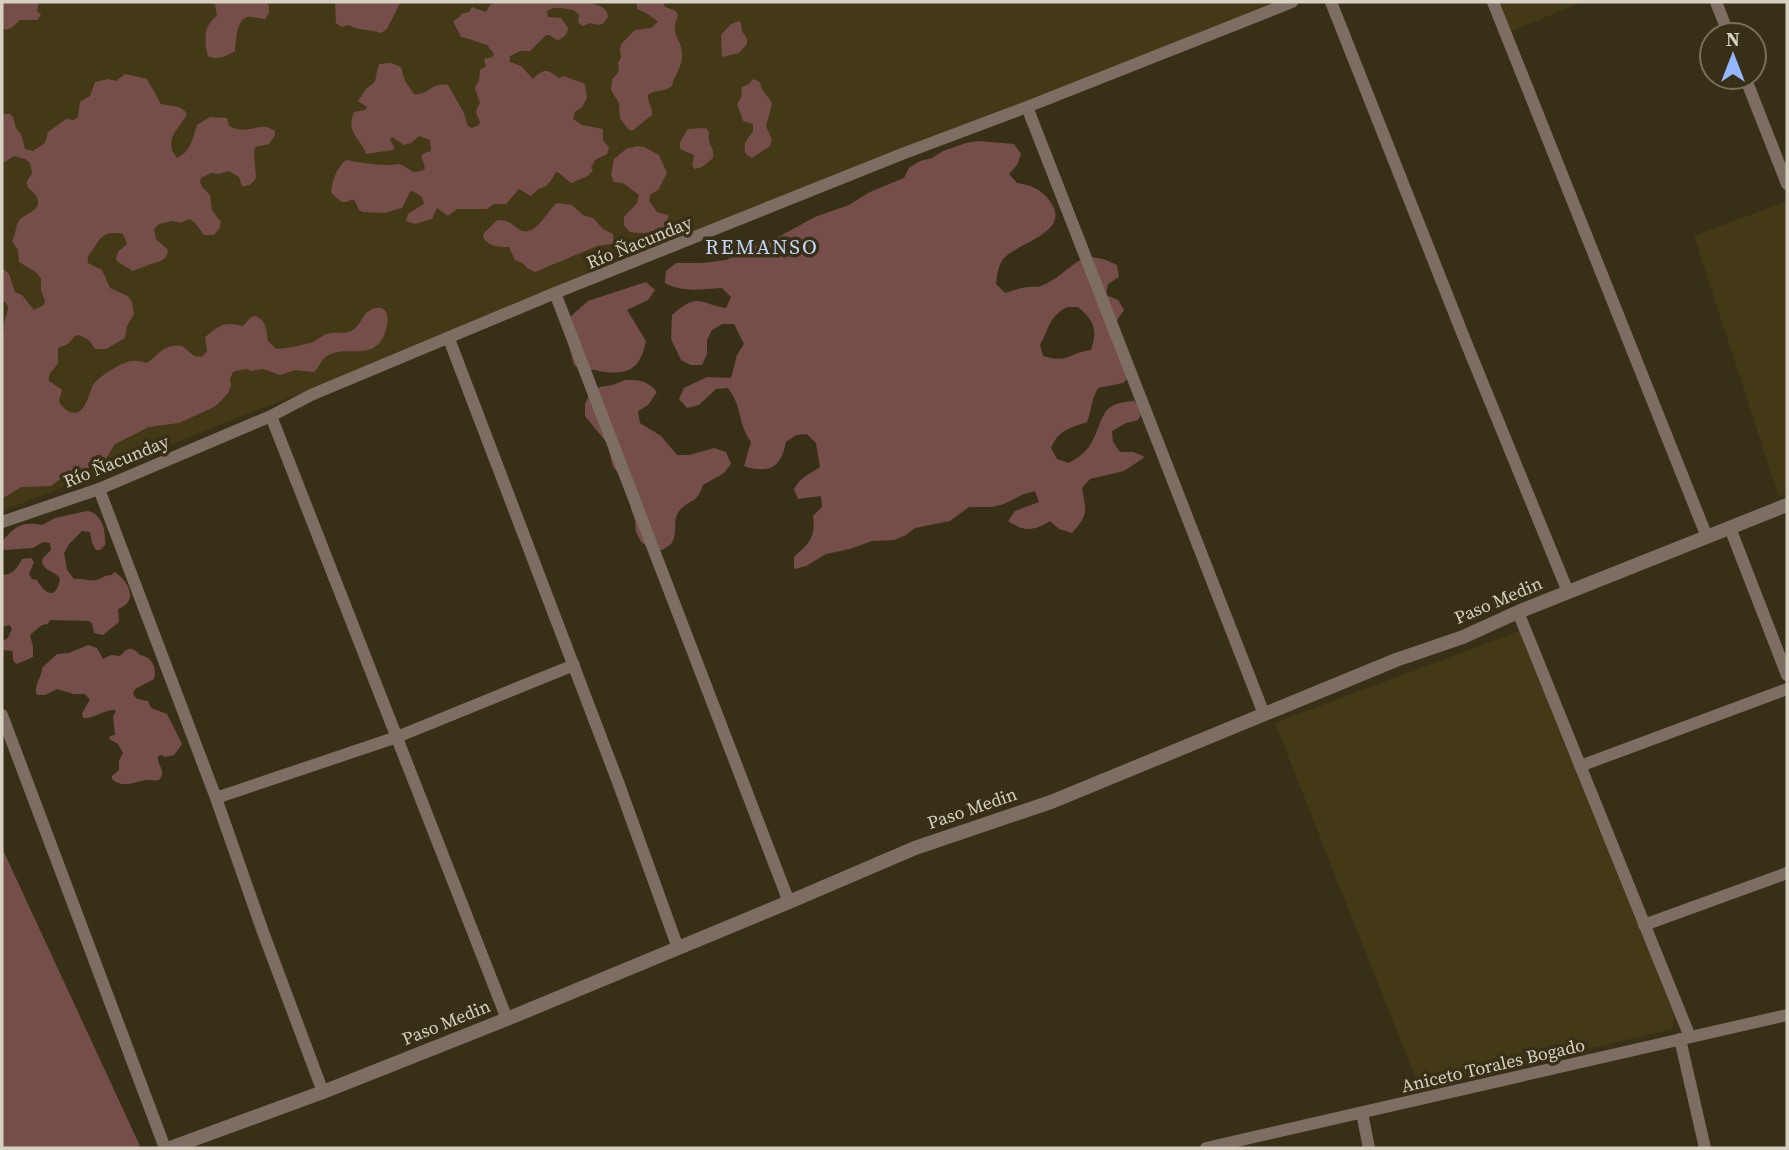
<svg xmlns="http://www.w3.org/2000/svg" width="1789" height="1150" font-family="'Source Serif 4',serif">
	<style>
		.built { fill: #433916 }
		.green { fill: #754e4a; fill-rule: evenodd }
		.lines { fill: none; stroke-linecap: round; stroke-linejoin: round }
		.minor { stroke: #7d6d62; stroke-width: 12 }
		.tertiary { stroke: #7d6d62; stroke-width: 14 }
		.labels { text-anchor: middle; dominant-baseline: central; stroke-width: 7; stroke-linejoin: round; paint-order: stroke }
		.street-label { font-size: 18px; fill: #d6d1c2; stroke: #383016 }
		.quarter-label { font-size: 21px; letter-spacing: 2px; fill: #c1d5fd; stroke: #383016 }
	</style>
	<rect width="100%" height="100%" fill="#383016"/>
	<!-- built -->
	<path class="built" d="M 2,2 L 1292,2 L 2,511 Z
		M 1499,2 L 1583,2 L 1511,31 Z
		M 1787,201 L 1787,493 L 1779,497 L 1694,236 Z
		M 1519,631 L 1675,1016 L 1672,1029 L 1420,1089 L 1275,723 Z"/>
	<!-- green -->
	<path class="green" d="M 2,2 L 39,2 L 37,11 L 41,15 L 37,20 L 20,20 C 14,25 11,31 2,29 Z
		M 207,2 L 265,2 L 269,5 L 269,13 L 265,19 C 260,19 251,16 247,17 C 236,20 236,43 235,51 C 226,56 218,61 208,56 C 204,42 203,25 217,16 L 215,4 Z
		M 335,2 L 399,2 L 400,3 L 387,29 L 381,33 C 369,29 360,31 348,25 L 342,27 L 336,23 Z
		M 497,2 L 588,2 C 597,6 606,5 608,16 C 604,26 600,26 591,23 L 582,26 L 578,22 L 579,15 L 574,10 C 565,9 555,5 547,11 L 548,17 L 561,18 L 568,28 C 568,33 562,40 557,40 L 549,35 L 546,35 L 530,51 L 520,51 L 510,56 L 510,62 L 521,66 L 533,79 C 544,68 547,69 559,78 L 564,76 L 585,84 L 587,98 L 582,107 L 575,112 L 573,119 L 582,125 L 603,129 L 603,140 L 609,148 L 607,154 L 595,160 L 591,168 L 593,170 L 588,176 L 571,183 L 559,173 L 556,172 C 551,180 548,188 538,189 L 531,196 L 519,189 L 506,204 L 494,204 L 487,209 L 457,209 L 448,216 L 437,208 L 432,219 L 415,224 L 406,221 L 408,214 L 424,204 L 422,197 L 413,191 L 410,192 L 402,208 L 384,213 L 363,212 L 359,210 L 355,201 L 352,199 C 350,200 348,202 345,202 C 341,203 333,195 331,192 C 332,181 337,167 346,160 C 359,162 373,165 387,165 C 391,166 394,164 398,164 C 410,166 410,177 425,169 C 424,158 415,155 431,151 L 430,140 L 419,136 L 411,143 L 404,145 L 392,137 L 390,140 L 394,147 L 393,150 L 366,154 C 361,138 345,133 354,112 L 365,110 L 367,107 L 358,101 L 366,89 L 375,82 L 377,71 L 379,64 L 391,63 L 401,67 L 405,81 L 414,94 C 429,96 432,81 448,85 L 463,111 L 468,126 L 472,128 L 479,125 L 480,122 C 476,112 474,114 480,103 L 475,88 L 479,80 L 480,70 L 486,66 L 484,59 L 492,57 L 494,54 L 487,45 C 478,43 470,38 461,37 L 453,21 L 460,17 L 461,14 L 469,12 L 472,7 L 486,12 L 490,5 Z
		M 637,2 L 663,2 L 665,7 L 676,11 L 678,16 C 669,35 681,37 682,53 C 683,63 678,71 674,79 C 671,85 675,84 669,88 C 662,92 656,89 648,95 C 647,102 653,108 652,115 L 632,131 L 628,129 L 620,118 L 619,103 L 611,90 L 612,80 L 619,71 L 618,63 L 621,58 L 620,49 L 622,43 L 635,30 L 651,28 L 658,22 C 654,17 644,12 637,9 Z
		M 739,21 L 741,23 L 742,31 L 747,39 L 747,44 L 739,53 L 722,57 L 721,35 L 731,24 Z
		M 125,74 L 147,79 L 161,104 L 179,107 L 186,112 L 186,116 C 177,130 163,142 177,158 C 191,152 193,137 197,125 L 210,117 L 227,118 L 229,126 C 251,137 259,119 275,131 L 275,135 L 269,144 L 255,147 L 254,154 L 256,177 C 254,183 248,187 242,186 L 239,177 L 229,171 L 219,174 L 211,173 L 201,178 L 200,182 L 202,187 L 210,195 L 212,210 L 221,222 L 219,229 L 214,235 L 204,235 L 196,224 L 190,219 L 180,223 L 173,221 L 159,224 L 154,229 L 156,239 L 168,250 C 166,261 161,261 151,264 C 145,266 139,269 133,271 L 118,262 L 116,259 L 118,252 L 127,244 L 123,234 C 106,231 102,234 94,248 C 89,254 87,255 88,263 L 102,270 L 110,288 L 128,296 L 132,302 L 134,314 L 127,326 L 125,338 L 106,349 L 95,349 L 89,340 L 79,335 L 75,336 L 68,344 L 58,348 L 58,363 C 55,370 47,372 49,381 L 62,390 L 59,401 C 62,409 73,417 81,410 C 88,403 89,393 93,385 C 98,377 122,362 131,361 C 136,360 142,362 147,363 C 161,353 163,344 182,346 L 194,356 L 202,357 L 207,351 L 205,337 C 220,325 224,321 243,326 L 251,317 L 255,316 C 267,321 266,329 268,341 L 276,349 C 285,349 304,345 313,342 C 318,340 322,335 327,334 C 335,331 345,335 353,330 C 362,324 363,310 376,308 C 394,305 387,333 381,341 C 369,359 343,345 327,356 C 321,359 319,368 314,372 L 295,370 L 280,375 L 263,369 L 251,371 L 247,369 L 240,370 L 233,372 L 230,379 L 231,386 L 228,393 L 218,404 L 212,408 L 179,423 L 149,427 L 115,444 L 104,462 L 97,466 L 69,472 L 51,486 L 21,487 L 2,499 L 2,337 C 5,330 3,326 5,320 C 7,310 12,307 2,300 L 2,268 L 9,274 L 15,292 L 22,295 L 34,310 L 44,305 L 45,301 L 41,291 L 41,279 L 37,273 L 19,262 L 18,250 L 12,241 C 16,235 15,227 19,221 C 24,214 39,211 38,202 C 37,188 18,190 32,174 L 30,163 L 25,159 L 14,156 L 5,162 L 2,161 L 2,114 L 10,114 L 13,117 L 16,128 L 21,134 L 25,149 L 33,151 L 45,143 L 48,132 L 66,119 L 74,120 L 78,117 L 80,102 L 90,96 L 95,82 L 108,79 L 116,81 Z
		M 753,79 L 760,82 C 761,92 769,95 772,104 L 766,126 L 772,140 L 770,146 L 752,158 L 746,154 C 742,144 747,139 753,132 L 753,124 L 743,121 L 737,104 L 741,98 L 742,87 L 749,84 Z
		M 703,128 L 707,129 L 709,133 C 707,145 715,147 713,158 L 702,167 L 695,169 L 692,166 L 694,155 L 680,149 L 680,142 L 688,129 Z
		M 978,141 L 1014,144 L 1021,154 L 1017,165 L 1009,174 L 1017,183 C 1030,185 1041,189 1049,200 C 1074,232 1019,242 1004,258 C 998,265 997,275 996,284 L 1005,293 C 1012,291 1019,288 1027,287 C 1032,286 1038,288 1043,285 C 1074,272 1077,244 1117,265 L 1119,277 L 1108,284 L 1106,295 L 1118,300 L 1124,310 L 1117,320 L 1114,332 L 1131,375 L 1123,383 L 1098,388 C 1091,400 1092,409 1087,422 C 1069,429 1059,429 1051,448 L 1057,459 L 1069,463 C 1079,457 1088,451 1093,440 C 1105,415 1101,403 1134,401 L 1144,409 L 1138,420 L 1126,423 L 1112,431 L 1113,442 L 1120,452 L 1133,452 L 1145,457 L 1124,471 L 1090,479 L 1082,488 C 1086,512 1089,514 1072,533 L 1059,529 L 1050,521 C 1035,531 1024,532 1008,521 L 1015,511 L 1039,502 L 1035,491 L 1024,494 L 1004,504 L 992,507 L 969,507 L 950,521 L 915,528 L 906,535 L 894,540 L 872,541 L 850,549 L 826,554 L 806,566 L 794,569 L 794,557 C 809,543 816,538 813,516 L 822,507 L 821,496 L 798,499 L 794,489 C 801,476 809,475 820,467 L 816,443 L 807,434 L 796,435 L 786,442 C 781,468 769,474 744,466 L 751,442 C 737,422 743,408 728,388 L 716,389 L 699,405 L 687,408 L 679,399 L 684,388 L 707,377 L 731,378 L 737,355 L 744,344 L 734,324 L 722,324 L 712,330 L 707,340 L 707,354 L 702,365 L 691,365 L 681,360 L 671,339 L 672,315 C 698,292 698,303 726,308 L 731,297 L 722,288 C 701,289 684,293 665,283 L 666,271 L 676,263 L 702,263 L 726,260 L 748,249 L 782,235 L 815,217 L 849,205 L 870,192 L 904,178 L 909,168 L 920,161 L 932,158 L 943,151 L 966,143 ZM 1067,307 L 1078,307 C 1094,320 1098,330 1091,350 C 1068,353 1069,364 1043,356 L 1040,345 C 1050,327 1048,318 1067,307 Z
		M 637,146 L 644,147 L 659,155 L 667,173 L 658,190 L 651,194 L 649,201 L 657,212 L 668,215 L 669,222 C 660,234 643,234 630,232 L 624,225 L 624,217 L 637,203 L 639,195 L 623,183 L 614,182 L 611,175 L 614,159 L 626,149 Z
		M 557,203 L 572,205 L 583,215 L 593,218 L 603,229 L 613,234 L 614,241 L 612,244 L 597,246 L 535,272 L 527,268 L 524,264 L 515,260 L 509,247 C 498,247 489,247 483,237 L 484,233 L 497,220 C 513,220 512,227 523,231 C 537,235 548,209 557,203 Z
		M 646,282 L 655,290 L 648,300 L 627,310 L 646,341 C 641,365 632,375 606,372 C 595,371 597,368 583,371 L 574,365 L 568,342 L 569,318 L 588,301 Z
		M 625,380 C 641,380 646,380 657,392 L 648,405 L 638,411 L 640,423 L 661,436 L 677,455 L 689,455 L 714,448 L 726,452 L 731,464 L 724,473 L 703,485 C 696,505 691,498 680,510 C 671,520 679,533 671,544 C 671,544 663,550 662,550 L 651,549 L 641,542 L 636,532 L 635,520 L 631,509 L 630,497 L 621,476 L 613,467 L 607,443 L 585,416 L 585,404 L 590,393 L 600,387 L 613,385 Z
		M 87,511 C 102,513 106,531 105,545 L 100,550 L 96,550 L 92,543 L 90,532 L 82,531 L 69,544 L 64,553 L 67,570 L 74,579 C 81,578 90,582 96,580 C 103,578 105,575 112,575 L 114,572 C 123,576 135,592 128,602 C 126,605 121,608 118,609 L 119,622 L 103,635 L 94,633 L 92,623 L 89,621 L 50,620 L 48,624 L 42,625 L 30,635 L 33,647 L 33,657 L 17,664 C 11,661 14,656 12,651 L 2,650 L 2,641 L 8,638 L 12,628 L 9,625 L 2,627 L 2,574 C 11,577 18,567 22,559 L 31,558 L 34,562 L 29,574 L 32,579 L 37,580 C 45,594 56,601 60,579 C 56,571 45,572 42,562 L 43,558 L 51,550 L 50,543 L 43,542 L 33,548 L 5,550 L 2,547 L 2,541 C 16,526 21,521 42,525 L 55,518 Z
		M 88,645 L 97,648 L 103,659 L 111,655 L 120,656 C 128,647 132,646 140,655 C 152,657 157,667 154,679 L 135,689 L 133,694 L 137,699 L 148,701 L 151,708 L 167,714 L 182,744 L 174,755 L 165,757 L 162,755 L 158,756 C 157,766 167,771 159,780 C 155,781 151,780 146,780 C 134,782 123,789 112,779 L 112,776 L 119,770 L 119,761 L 123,753 L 118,744 L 109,739 L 110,736 L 115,735 L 113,716 L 116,712 L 115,710 C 104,709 95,719 83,718 L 82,713 L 90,700 L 85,694 L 74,694 L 57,689 L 45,695 L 37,695 C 33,685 42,678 42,668 L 57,654 L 69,653 Z
		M 2,848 L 140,1146 L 136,1148 L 2,1148 Z"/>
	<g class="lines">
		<!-- minor -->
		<path class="minor" d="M 1331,2 L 1465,340 L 1568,592
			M 1493,2 L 1707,537
			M 1716,2 L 1729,35
			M 1745,77 L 1787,184
			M 1027,107 L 1264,714
			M 555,293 L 789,902
			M 449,339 L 618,782 L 678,948
			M 271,416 L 507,1019
			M 99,489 L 216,798 L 263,932 L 323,1092
			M 2,522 L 99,489 L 271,416 L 311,395 L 555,293 L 902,154 L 1027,107 L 1292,2
			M 1730,528 L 1787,675
			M 1518,612 L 1690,1037
			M 2,715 L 165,1148
			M 1580,766 L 1787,689
			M 216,798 L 397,737 L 574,665
			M 1644,925 L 1787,873
			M 1680,1039 L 1705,1148
			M 1362,1113 L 1369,1148
			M 1206,1148 L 1787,1015"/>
		<!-- tertiary -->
		<path class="tertiary" d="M 170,1148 L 323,1092 L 507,1019 L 789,902 L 915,848 L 1051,802 L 1396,660 L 1463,637 L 1518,612 L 1787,505"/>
	</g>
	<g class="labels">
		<!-- street labels -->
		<g class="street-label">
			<text transform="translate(639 242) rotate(-22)">Río Ñacunday</text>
			<text transform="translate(116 461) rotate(-22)">Río Ñacunday</text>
			<text transform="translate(1498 600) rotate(-23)">Paso Medin</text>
			<text transform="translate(972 808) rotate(-19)">Paso Medin</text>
			<text transform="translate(446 1022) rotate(-22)">Paso Medin</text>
			<text transform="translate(1493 1065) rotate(-13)">Aniceto Torales Bogado</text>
		</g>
		<!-- quarter labels -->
		<g class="quarter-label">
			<text x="762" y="246">REMANSO</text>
		</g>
	</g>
	<!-- border -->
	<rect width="1789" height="1150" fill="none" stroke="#d6d1c2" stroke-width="7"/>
	<!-- north arrow -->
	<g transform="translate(1733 56)"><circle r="33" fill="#383016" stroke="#77705b" stroke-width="2"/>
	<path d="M0-5L12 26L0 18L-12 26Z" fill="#94b7fd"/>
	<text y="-10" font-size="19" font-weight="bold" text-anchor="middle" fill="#d6d1c2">N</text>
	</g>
</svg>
